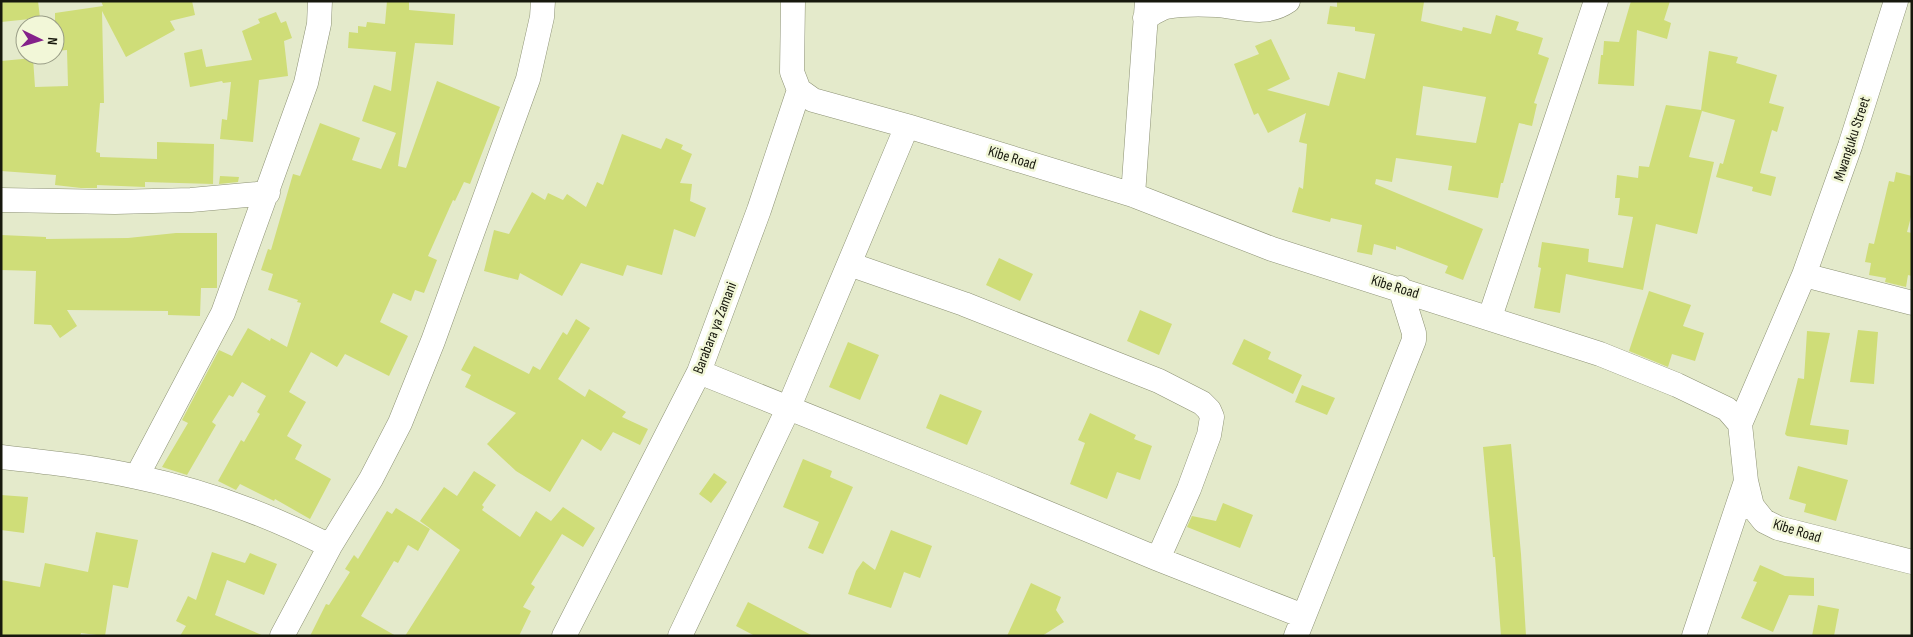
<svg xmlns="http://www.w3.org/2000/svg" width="1913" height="637" font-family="'Sofia Sans Condensed',sans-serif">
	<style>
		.building { fill: #cfdd78; fill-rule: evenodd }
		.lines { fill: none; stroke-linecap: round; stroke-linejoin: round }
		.minor-casing { stroke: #8d9275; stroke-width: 25 }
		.minor { stroke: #fff; stroke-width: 24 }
		.labels { text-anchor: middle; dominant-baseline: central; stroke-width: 5; stroke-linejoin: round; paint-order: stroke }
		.street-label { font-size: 15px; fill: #17180d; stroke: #f2f7d8 }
	</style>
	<rect width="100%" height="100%" fill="#e4eacb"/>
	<!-- building -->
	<path class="building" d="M 1,1 L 38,1 L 40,18 L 1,22 Z
		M 101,1 L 192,1 L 195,15 L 170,21 L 175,30 L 126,57 L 102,11 L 104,103 L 100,103 L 96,152 L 100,153 L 100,157 L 157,159 L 157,142 L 214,144 L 213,184 L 145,182 L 145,187 L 97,185 L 97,188 L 81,188 L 55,185 L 56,175 L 1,171 L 1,61 L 33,58 L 35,87 L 68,86 L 67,50 L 55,51 L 55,13 L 103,6 Z
		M 387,1 L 409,1 L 409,10 L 455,14 L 453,45 L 415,43 L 398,166 L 406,168 L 437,81 L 500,107 L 470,184 L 464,182 L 455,201 L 453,200 L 428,256 L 437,260 L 424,293 L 415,290 L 411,301 L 393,293 L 380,322 L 408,336 L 389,376 L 345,354 L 337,367 L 311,352 L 289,392 L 306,402 L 287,436 L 302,445 L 295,459 L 331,479 L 310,519 L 275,499 L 274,501 L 240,484 L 236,490 L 218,481 L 241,440 L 244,442 L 260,414 L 257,412 L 266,396 L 242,382 L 233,397 L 229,395 L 212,422 L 216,425 L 187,475 L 162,467 L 188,423 L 182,420 L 219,350 L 232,356 L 248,328 L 270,341 L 271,338 L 287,347 L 301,303 L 297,302 L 298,300 L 268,290 L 273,274 L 261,270 L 268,249 L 271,250 L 293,174 L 300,176 L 320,123 L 360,138 L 352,160 L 381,169 L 396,133 L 362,121 L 374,85 L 391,91 L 396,52 L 348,48 L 349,32 L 358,33 L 358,26 L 366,27 L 367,22 L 385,24 Z
		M 1337,1 L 1424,2 L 1421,21 L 1462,31 L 1463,27 L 1491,34 L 1496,15 L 1519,22 L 1516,30 L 1543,38 L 1538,54 L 1549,58 L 1534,103 L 1537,104 L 1532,126 L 1519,123 L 1503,183 L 1501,183 L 1498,198 L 1448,190 L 1452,166 L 1396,158 L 1392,182 L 1376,179 L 1375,184 L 1483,229 L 1463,280 L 1445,273 L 1448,266 L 1396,246 L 1396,250 L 1374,244 L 1372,255 L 1357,252 L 1362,225 L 1331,218 L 1330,222 L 1292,212 L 1299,187 L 1303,189 L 1307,144 L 1299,142 L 1306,113 L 1268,133 L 1258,113 L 1254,115 L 1234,64 L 1259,54 L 1255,46 L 1271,39 L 1290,79 L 1267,90 L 1329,106 L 1338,72 L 1365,79 L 1375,34 L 1355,31 L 1355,27 L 1327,24 L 1330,6 L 1337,7 ZM 1423,86 L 1486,97 L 1476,143 L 1416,135 Z
		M 1631,1 L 1670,1 L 1664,20 L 1671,23 L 1667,39 L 1637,30 L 1634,86 L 1598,84 L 1601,55 L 1603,55 L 1604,41 L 1619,42 Z
		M 276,12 L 281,23 L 286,21 L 292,38 L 284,41 L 288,76 L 259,80 L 253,142 L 220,139 L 222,119 L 227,120 L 231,82 L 223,83 L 222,81 L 190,87 L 184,53 L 202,49 L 206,67 L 252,60 L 242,31 L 260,23 L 258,19 Z
		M 1709,51 L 1738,57 L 1736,63 L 1777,75 L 1769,103 L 1784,107 L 1777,132 L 1772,130 L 1760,173 L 1776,177 L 1771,196 L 1752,191 L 1753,187 L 1716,177 L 1720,163 L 1723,164 L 1735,120 L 1702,111 L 1689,157 L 1714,162 L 1697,234 L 1656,224 L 1643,290 L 1566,274 L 1560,313 L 1534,308 L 1541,268 L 1538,267 L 1542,242 L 1589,249 L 1588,262 L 1623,268 L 1633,217 L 1618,215 L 1620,198 L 1615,198 L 1617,175 L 1638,178 L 1639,166 L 1649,167 L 1666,105 L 1701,110 Z
		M 622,134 L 661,149 L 666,138 L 683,145 L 681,149 L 692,154 L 680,183 L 692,184 L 690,201 L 706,208 L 695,237 L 674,229 L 662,275 L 627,265 L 623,276 L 581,263 L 562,296 L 520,273 L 518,280 L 484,271 L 494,230 L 509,234 L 532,192 L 545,200 L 548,193 L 563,200 L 567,194 L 586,207 L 597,182 L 603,185 Z
		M 1896,172 L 1912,176 L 1912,213 L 1907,232 L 1912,233 L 1912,276 L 1908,275 L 1906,287 L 1885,282 L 1886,278 L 1869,275 L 1871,263 L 1865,262 L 1869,243 L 1874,244 L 1889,181 L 1894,182 Z
		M 220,176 L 239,177 L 238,182 L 219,184 Z
		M 176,233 L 217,233 L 217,288 L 201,288 L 200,316 L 168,315 L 168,311 L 67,310 L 77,326 L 60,338 L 51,325 L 34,324 L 36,271 L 1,270 L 1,235 L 46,237 L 46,239 L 128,238 Z
		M 999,258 L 1033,274 L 1020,301 L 986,285 Z
		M 1649,291 L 1691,305 L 1683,326 L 1704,333 L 1695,361 L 1672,354 L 1668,367 L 1629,351 Z
		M 1140,310 L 1172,324 L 1159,355 L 1127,341 Z
		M 576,319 L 590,328 L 558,379 L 585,397 L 589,389 L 626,412 L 622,417 L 648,429 L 640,445 L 613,432 L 601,451 L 582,439 L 550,492 L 516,471 L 487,444 L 516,413 L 465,387 L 471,375 L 461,370 L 474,346 L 529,374 L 533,366 L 540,370 L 563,332 L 567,335 Z
		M 1858,330 L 1878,332 L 1874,384 L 1850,382 Z
		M 1807,331 L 1830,333 L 1810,425 L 1849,430 L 1847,445 L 1787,436 L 1785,434 L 1798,378 L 1804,379 Z
		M 1244,339 L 1271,352 L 1268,359 L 1302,375 L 1293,394 L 1232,364 Z
		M 848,342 L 879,355 L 860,400 L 829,387 Z
		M 1302,385 L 1335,398 L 1327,415 L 1295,402 Z
		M 940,394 L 982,411 L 967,445 L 926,428 Z
		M 1090,413 L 1136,435 L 1134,439 L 1152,446 L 1140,480 L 1117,472 L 1107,499 L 1070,484 L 1085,443 L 1078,440 Z
		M 1511,444 L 1521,554 L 1526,636 L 1501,636 L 1495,557 L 1493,557 L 1483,447 Z
		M 803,459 L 832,471 L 830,477 L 853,487 L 823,554 L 808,548 L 819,522 L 783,507 Z
		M 1798,466 L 1848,480 L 1836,521 L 1804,512 L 1806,504 L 1789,499 Z
		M 474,471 L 496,485 L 482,505 L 484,507 L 482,510 L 520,537 L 536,511 L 551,521 L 563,507 L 595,528 L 583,547 L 562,534 L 531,584 L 535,587 L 523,607 L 531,611 L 519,636 L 405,636 L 460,550 L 420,521 L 444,487 L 457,496 Z
		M 714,473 L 727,482 L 711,503 L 699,494 Z
		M 1,495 L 28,497 L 24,533 L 1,530 Z
		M 1223,503 L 1253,515 L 1240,548 L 1187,527 L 1192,516 L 1216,521 Z
		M 396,508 L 430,529 L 418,551 L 408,545 L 398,563 L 394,561 L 361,616 L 396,636 L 310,636 L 326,604 L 329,605 L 350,572 L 345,569 L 354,555 L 358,559 L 387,511 L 392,514 Z
		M 891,530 L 932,546 L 920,578 L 904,572 L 891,608 L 848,594 L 856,571 L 863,561 L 875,570 Z
		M 96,532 L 138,540 L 128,588 L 113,585 L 105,636 L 81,633 L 80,636 L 1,636 L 1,580 L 40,587 L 45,563 L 88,572 Z
		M 212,552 L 245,563 L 250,553 L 277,564 L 264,595 L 227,580 L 215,615 L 264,636 L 180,636 L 186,626 L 176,621 L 188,596 L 196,600 Z
		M 1760,565 L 1785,576 L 1814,578 L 1814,596 L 1789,595 L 1773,632 L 1741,618 L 1757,582 L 1753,581 Z
		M 1031,583 L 1061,597 L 1056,610 L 1064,622 L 1042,636 L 1007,636 Z
		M 748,602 L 813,636 L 755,636 L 736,626 Z
		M 1818,605 L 1839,609 L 1834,636 L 1812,636 Z"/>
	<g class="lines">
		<!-- minor casing -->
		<g class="minor-casing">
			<path id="minor" d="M 1145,18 C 1152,14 1159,9 1166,7 C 1182,4 1200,4 1217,5 C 1242,7 1265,17 1288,1
				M 799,90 L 813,100 L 907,126 L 1133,195 L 1272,249 L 1600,354 L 1677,385 L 1727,409 L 1740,424 L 1746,481 L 1752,506 L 1764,521 L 1778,528 L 1912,562
				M 1133,195 L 1147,1
				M 1,200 L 115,202 L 191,200 L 268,193
				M 849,264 L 964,304 L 1159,381 L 1202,403 L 1209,410 L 1212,417 L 1209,435 L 1189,489 L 1158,559
				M 1804,275 L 1912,303
				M 1490,317 L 1596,1
				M 699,372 L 985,487 L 1158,559 L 1303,616
				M 1740,424 L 1804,275 L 1850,146 L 1896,1
				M 1,457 C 46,462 93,467 137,477 C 204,491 269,515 330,546
				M 137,476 L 223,313 L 306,83 L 319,24 L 320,1
				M 282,636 L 330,546 L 371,479 L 400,423 L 433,341 L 528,79 L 542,17 L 543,1
				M 564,636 L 699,372 L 759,210 L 799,90 L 792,72 L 793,1
				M 680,636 L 788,409 L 907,126
				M 1296,636 L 1414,340 L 1414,333 L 1400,288
				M 1694,636 L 1746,481"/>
		</g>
		<!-- minor -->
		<use href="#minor" class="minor"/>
	</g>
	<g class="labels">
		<!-- street labels -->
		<g class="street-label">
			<text transform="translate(1852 139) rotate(-72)">Mwanguku Street</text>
			<text transform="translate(1012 158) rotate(17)">Kibe Road</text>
			<text transform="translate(1395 287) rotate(17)">Kibe Road</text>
			<text transform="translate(715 328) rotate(-69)">Barabara ya Zamani</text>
			<text transform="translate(1797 531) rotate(17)">Kibe Road</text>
		</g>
	</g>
	<!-- border -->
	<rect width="1913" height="637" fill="none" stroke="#17180d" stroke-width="5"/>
	<!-- north arrow -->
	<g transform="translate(40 40) rotate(95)"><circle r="24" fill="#f2f7d8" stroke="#9a9e87"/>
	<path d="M0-4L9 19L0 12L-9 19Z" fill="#84218a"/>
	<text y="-8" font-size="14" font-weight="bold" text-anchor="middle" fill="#17180d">N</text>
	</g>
</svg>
